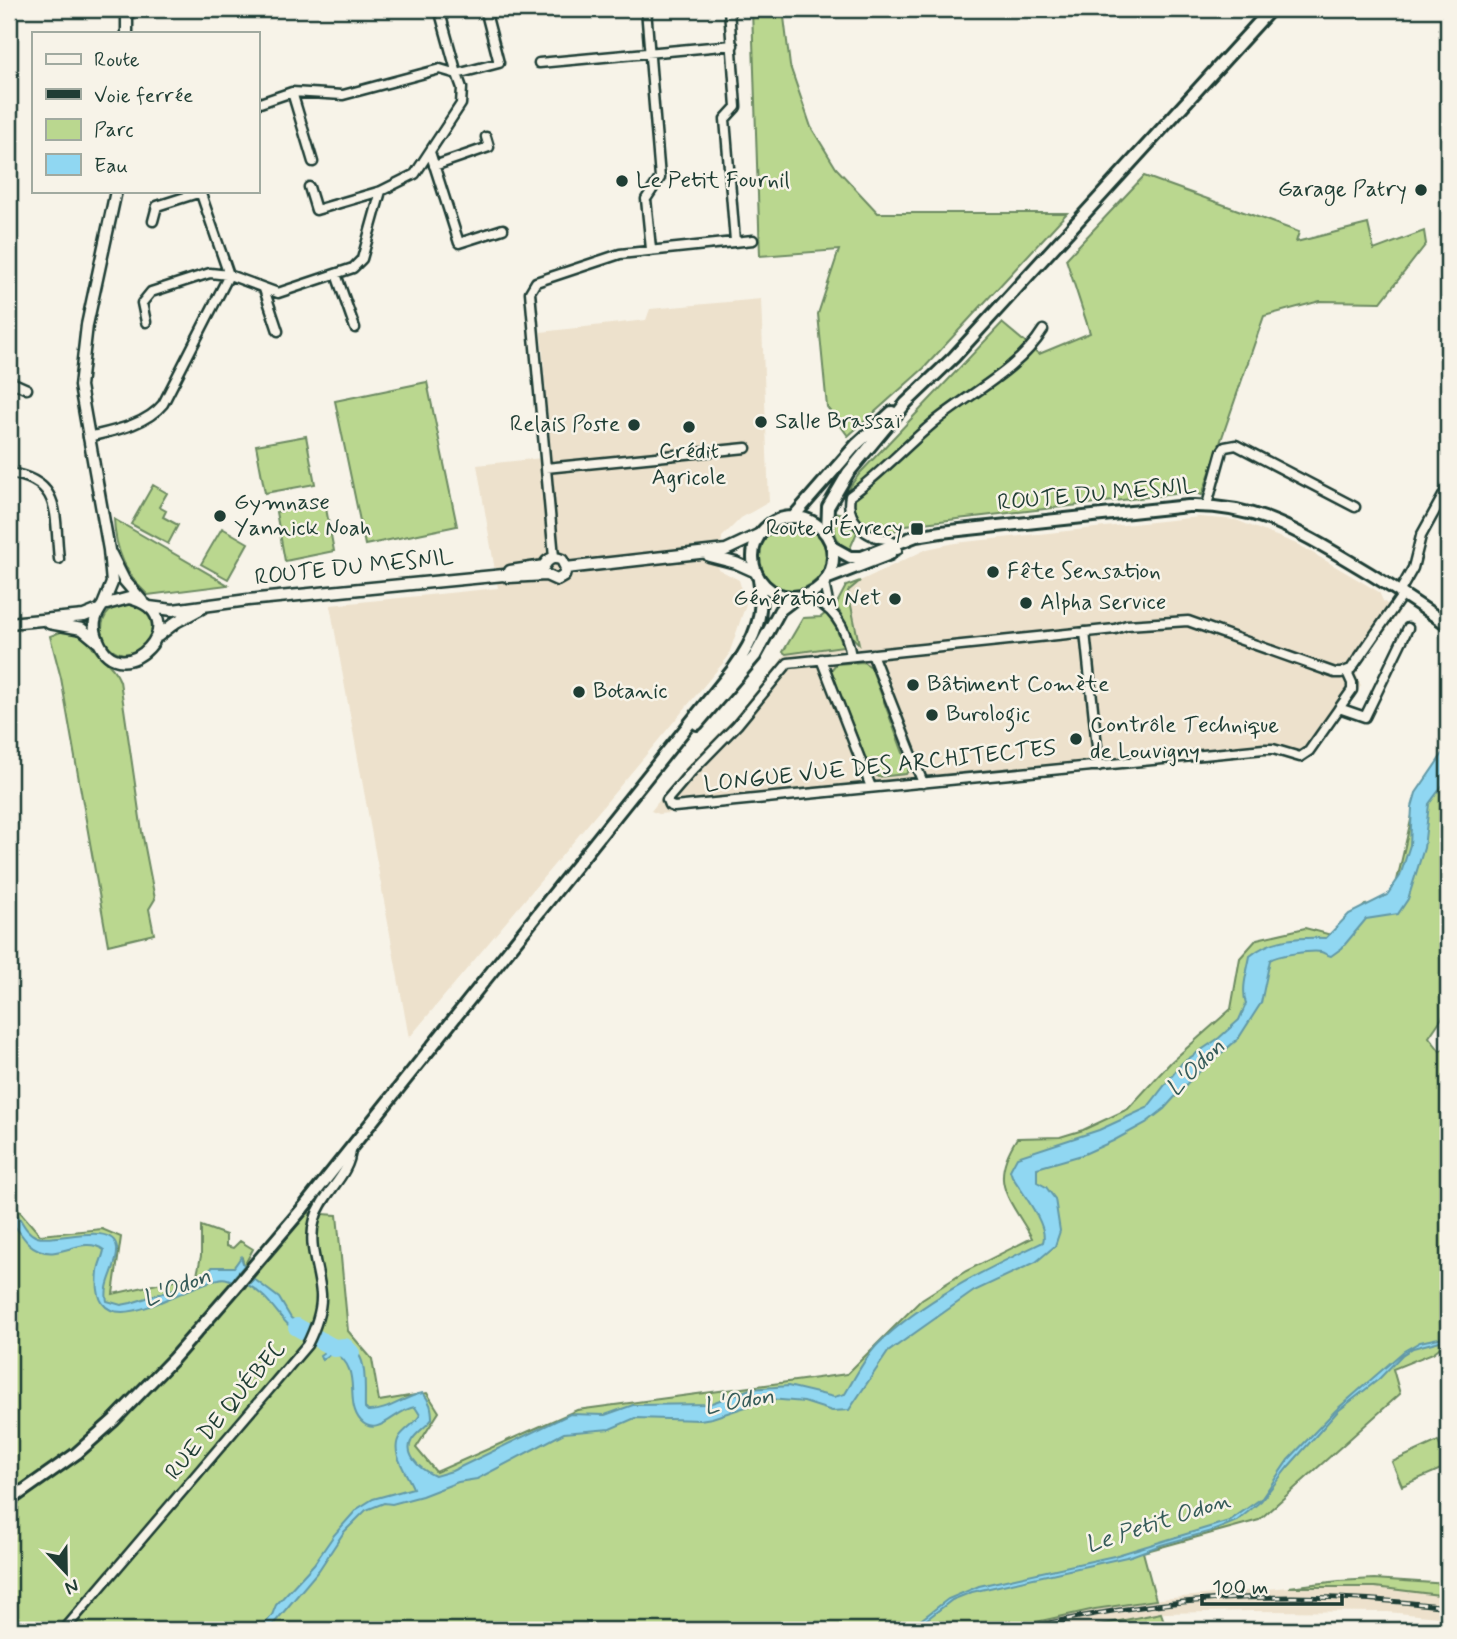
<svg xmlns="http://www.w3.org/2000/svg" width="1457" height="1639" font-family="Mynerve,sans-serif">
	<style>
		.built { fill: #ede1cc }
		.green { fill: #bad78f; stroke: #6c8a62; stroke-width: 2 }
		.water { fill: #90d7f2; stroke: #6399a6; stroke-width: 2 }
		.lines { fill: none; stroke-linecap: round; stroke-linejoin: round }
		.river { stroke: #90d7f2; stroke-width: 18 }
		.minor-casing { stroke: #1f3d34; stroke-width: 13 }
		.tertiary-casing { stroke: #1f3d34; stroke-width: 15 }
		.secondary-casing { stroke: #1f3d34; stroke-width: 16 }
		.minor { stroke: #f7f3e8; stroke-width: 8 }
		.tertiary { stroke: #f7f3e8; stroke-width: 10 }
		.secondary { stroke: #f7f3e8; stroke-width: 10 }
		.rail-casing { stroke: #1f3d34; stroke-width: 5 }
		.rail { stroke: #f7f3e8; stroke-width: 2.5; stroke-dasharray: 8; stroke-linecap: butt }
		.poi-dot { fill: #1f3d34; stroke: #f7f3e8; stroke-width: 2.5 }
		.labels { text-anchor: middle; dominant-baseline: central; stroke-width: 5; stroke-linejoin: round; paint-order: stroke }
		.poi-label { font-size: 23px; fill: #1f3d34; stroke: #f7f3e8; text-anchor: start }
		.street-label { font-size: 23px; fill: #1f3d34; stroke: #f7f3e8 }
		.water-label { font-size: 24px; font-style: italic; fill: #365c5a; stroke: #f7f3e8 }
	</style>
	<rect width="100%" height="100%" fill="#f7f3e8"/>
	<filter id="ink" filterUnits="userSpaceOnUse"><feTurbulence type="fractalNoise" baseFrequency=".0143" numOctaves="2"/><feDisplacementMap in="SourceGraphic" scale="14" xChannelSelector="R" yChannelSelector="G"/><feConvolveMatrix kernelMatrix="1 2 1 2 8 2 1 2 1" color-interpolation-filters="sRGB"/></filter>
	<g filter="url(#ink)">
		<!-- built -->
		<path class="built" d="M 761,299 L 769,502 L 741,518 L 722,537 L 718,569 L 739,580 L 746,604 L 728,657 L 409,1038 L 330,605 L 498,588 L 477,465 L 551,457 L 541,332 L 646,320 L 650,309 Z
			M 1199,517 L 1236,520 L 1299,545 L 1379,592 L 1383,601 L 1399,613 L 1355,671 L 1361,686 L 1312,757 L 1295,763 L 1273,755 L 659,814 L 651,811 L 686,767 L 734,718 L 786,654 L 859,644 L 848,591 L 860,581 L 927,549 L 955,543 Z
			M 1289,1587 L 1375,1587 L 1448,1596 L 1448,1618 L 1388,1612 L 1251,1611 L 1165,1613 L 1074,1630 L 1000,1630 L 1130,1602 Z"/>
		<!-- green -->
		<path class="green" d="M 752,9 L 783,9 L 790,66 L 811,127 L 836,168 L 878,213 L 1067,213 L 924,368 L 848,436 L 827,407 L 818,314 L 839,250 L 760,256 Z
			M 1144,176 L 1299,232 L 1296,242 L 1368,224 L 1374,250 L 1424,231 L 1426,244 L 1381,302 L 1320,301 L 1264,316 L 1202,495 L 1191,492 L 906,525 L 886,535 C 859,528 856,518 843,496 L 860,473 L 1002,323 L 1039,354 L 1090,333 L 1066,259 Z
			M 427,382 L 457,526 L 365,545 L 335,401 Z
			M 306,436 L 315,484 L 265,493 L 256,445 Z
			M 153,485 L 167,493 L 159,507 L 166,511 L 163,517 L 178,525 L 168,544 L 131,524 Z
			M 325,503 L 334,551 L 285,561 L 276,512 Z
			M 834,512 L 847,515 L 858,530 L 849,551 C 835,544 834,528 831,513 Z
			M 114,519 L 228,585 L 148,595 C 126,575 115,549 114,519 Z
			M758 556a34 34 0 1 1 68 0a34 34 0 1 1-68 0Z
			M 222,528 L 248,543 L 228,579 L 201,564 Z
			M 860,581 L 848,591 L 859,644 L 854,639 L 836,605 L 846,586 Z
			M102 629a25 25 0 1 1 50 0a25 25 0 1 1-50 0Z
			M 826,613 L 836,628 L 843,646 L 786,654 L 783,652 L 803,618 L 821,617 Z
			M 66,630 C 83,634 87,641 98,654 C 107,663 115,669 120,681 L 142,832 L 155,899 L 149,909 L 154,934 L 108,945 L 61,678 L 50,636 Z
			M 863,662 L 871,667 L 909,769 L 906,774 L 878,777 L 870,770 L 831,670 L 836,664 Z
			M 1448,767 L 1448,1009 L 1429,1037 L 1440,1051 L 1448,1046 L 1448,1341 L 1433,1353 L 1393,1369 L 1400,1394 L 1259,1520 L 1143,1552 L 1156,1600 L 1095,1609 L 1000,1630 L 9,1630 L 9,1199 L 40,1235 L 102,1229 L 121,1237 L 113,1294 L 197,1275 L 201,1256 L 201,1226 L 226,1235 L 226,1246 L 233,1248 L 240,1241 L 253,1249 L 244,1266 L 242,1258 L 234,1267 L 214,1267 L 244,1289 L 308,1213 L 337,1215 L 348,1331 L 372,1359 L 379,1401 L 427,1393 L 439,1412 L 416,1448 L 436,1472 L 577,1410 L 847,1374 L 922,1299 L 966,1271 L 1032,1238 C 1009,1197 988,1183 1017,1138 L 1060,1137 L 1083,1130 L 1128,1109 L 1171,1062 L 1231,1009 L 1240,958 L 1257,939 L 1305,928 L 1335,936 L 1365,905 L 1392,902 L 1414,807 Z
			M 1438,1441 L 1448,1466 L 1402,1486 L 1392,1462 Z
			M 1374,1579 L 1448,1584 L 1448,1596 L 1375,1587 L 1289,1587 L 1339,1581 Z
			M 1161,1613 L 1167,1630 L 1074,1630 Z"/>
		<!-- water -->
		<path class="water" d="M 1448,746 L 1448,778 L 1429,804 L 1424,848 L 1408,899 L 1398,914 L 1366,919 L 1342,948 L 1331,956 C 1327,955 1324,953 1321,952 C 1313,950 1277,955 1270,960 L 1261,1003 L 1238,1039 L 1192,1078 L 1164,1109 L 1146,1123 L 1113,1141 L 1082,1155 L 1037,1168 L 1037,1182 L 1046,1187 L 1055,1199 L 1060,1231 L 1055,1246 L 1036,1262 L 974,1291 L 888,1352 L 849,1410 L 832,1411 L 804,1402 L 770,1399 L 712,1418 L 700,1420 L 635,1418 L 610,1429 L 564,1433 L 477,1479 L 458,1482 L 422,1496 L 392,1504 L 384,1503 L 366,1510 L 344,1532 L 319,1570 L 271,1627 L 268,1630 L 259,1630 L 272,1615 L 276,1605 L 314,1564 L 334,1535 L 357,1509 L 373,1499 L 413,1488 C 407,1473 389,1452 400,1436 C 406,1428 415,1424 420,1415 L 415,1407 C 396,1409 378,1439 361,1421 C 343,1401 364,1370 334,1352 L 322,1360 L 320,1355 L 338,1342 C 371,1348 364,1381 365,1408 L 368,1411 C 387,1412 405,1396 423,1393 C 430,1401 432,1408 432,1419 C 427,1426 421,1429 415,1436 C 400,1452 419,1469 435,1476 L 452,1471 L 570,1414 L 605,1415 L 633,1405 L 709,1404 L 750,1389 L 788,1386 L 834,1397 L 845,1394 C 855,1378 864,1358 878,1344 C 924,1299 985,1270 1043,1242 C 1049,1226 1021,1191 1012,1176 L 1010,1170 L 1017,1157 L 1099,1130 L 1147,1108 L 1182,1063 L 1219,1038 L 1239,1020 L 1246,1004 C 1241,988 1247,973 1250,956 C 1271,938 1300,937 1326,938 L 1349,914 L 1387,895 L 1400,876 L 1410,845 L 1412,807 L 1416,793 Z
			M 9,1205 C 20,1213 23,1232 37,1237 C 55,1243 114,1220 117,1248 C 119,1266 103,1282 107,1301 L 121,1305 L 131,1303 L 193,1283 L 213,1267 L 234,1267 L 241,1257 L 244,1266 L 235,1276 L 234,1282 C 229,1279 224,1277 219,1279 C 183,1285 89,1355 98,1271 C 99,1263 103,1257 104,1250 C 82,1235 61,1260 39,1250 C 25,1245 22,1232 11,1223 Z
			M 254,1279 L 279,1298 L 291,1318 L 309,1330 L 306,1336 C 278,1325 276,1300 248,1285 Z
			M 1448,1336 L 1448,1339 L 1413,1348 L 1402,1355 L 1379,1379 L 1338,1411 L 1288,1467 L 1261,1501 L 1237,1521 L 1215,1530 L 1161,1545 L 1131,1556 L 972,1592 L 952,1600 L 913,1630 L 896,1630 L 918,1622 L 948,1599 L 979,1586 L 1114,1556 L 1229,1521 L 1262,1498 L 1288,1460 L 1336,1410 L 1404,1351 L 1420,1342 Z"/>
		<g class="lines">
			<!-- river -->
			<path class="river" d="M 297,1327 L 334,1348 L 345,1347 L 351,1353"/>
			<!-- minor casing -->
			<g class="minor-casing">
				<path id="minor" d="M 439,9 L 457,74 L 499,63 L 485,9
					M 646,9 L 660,178 L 646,199 L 651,249
					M 729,9 L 736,107 L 725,119 L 735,241
					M 539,63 L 733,45
					M 292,92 L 313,162
					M 430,152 L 459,243 L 503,229
					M 434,166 L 489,147 L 486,137
					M 309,187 L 316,210 L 381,191
					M 200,191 L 229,275
					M 153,221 L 157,206 L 201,192
					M 336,274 L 355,328
					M 264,289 L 278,331
					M 146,322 L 142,303 L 151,292 L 210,273 L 229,275 L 278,293 L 353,268 L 362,259 L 381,191 L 415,174 L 461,104 L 462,88 L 457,74 L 440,69 L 343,95 L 292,92 L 257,104
					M 9,381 L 27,389
					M 88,437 C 113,431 146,425 163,404 L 229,275
					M 1446,439 L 1448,440
					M 546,468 L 746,448
					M 9,473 C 63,481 54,515 59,559
					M 1207,505 L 1222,451 L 1225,447 L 1236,445 L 1355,507
					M 897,550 L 895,544 L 887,539 C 866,538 845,519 850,496 C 879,475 904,448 932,424 C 968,394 1018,371 1043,330
					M 554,557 L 530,292 L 536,282 L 620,254 L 753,240
					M 824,583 L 829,607
					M 1400,591 L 1413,568 L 1421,536 L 1448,487
					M 804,596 C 833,605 846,626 851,656
					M 1085,632 L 1099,766
					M 872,654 L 923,783
					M 821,659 L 871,787
					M 1347,672 L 1352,683 L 1352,690 L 1309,751 L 1300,757 L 1273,749 L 1264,749 L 674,807 L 669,805 L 667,800 L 691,772 L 737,725 L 788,663 L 1115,629 L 1127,625 L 1188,621 L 1335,673 L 1341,673 L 1351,669 L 1403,594
					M 1339,708 L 1365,717 L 1408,628
					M 64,1630 L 307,1345 C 315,1329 322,1312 321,1294 C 319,1268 307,1245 315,1219 C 322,1193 350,1176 351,1149"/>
			</g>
			<!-- tertiary casing -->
			<g class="tertiary-casing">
				<path id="tertiary" d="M 127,9 L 127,33
					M 111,554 L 124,580 L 142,601
					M 709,556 L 736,563 L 756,572
					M 544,566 C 548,558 554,556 562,560 L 566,568
					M 566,568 L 726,550 L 760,534
					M 510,571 L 544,566
					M 546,575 L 557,580 L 564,576 L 566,568
					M 129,598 C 201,616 121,698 98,640 C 92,626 94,617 103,605 Z
					M 103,605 L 112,583 L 109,550 L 80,386 L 87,325 L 116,191
					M 149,607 L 173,610 L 248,600 L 504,575 L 509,577 L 546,575
					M 9,623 L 84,616 L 99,610
					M 49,623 L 82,629 L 99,643
					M 158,636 L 176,622 L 202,608"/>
			</g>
			<!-- secondary casing -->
			<g class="secondary-casing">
				<path id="secondary" d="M 794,516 L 856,445 L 892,412
					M753 557a40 40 0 1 1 80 0a40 40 0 1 1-80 0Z
					M 827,534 L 828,507 L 848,473 L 906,403 L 954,357 L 1271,9
					M 832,547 L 850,557 L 862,557 L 916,536 L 941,532 L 1188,506 C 1250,504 1292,527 1344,558 C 1380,579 1414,601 1448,625
					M 828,578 L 890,554
					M 697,724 L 755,656 L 780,610 L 797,597
					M 9,1501 L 77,1453 L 114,1420 L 173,1359 L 235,1288 L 303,1208 L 734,668 C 755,639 765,615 759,579"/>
			</g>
			<!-- minor -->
			<use href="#minor" class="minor"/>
			<!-- tertiary -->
			<use href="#tertiary" class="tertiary"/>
			<!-- secondary -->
			<use href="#secondary" class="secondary"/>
			<!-- rail casing -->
			<g class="rail-casing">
				<path id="rail" d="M 1020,1630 C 1160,1595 1305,1589 1448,1607"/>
			</g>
			<!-- rail -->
			<use href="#rail" class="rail"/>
		</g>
	</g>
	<!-- markers -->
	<g class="poi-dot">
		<circle cx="622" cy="181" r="7"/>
		<circle cx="1421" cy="190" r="7"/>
		<circle cx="761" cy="422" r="7"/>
		<circle cx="634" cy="425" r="7"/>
		<circle cx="689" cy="427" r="7"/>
		<circle cx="220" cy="516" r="7"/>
		<rect x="910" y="522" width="14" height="14" rx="3.5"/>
		<circle cx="993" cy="572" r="7"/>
		<circle cx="895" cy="599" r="7"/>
		<circle cx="1026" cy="603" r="7"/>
		<circle cx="913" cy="685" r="7"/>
		<circle cx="579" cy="692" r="7"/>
		<circle cx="932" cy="715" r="7"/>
		<circle cx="1076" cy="739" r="7"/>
	</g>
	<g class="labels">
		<!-- poi labels -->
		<g class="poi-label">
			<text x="636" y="181">Le Petit Fournil</text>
			<text x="1407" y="190" text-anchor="end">Garage Patry</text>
			<text x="775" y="422">Salle Brassaï</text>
			<text x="620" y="425" text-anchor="end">Relais Poste</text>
			<text x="689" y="452" text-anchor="middle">Crédit<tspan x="689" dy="26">Agricole</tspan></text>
			<text x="234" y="503">Gymnase<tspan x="234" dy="26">Yannick Noah</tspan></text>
			<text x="903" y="529" text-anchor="end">Route d'Évrecy</text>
			<text x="1007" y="572">Fête Sensation</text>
			<text x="881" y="599" text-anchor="end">Génération Net</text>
			<text x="1040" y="603">Alpha Service</text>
			<text x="927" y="685">Bâtiment Comète</text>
			<text x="593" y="692">Botanic</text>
			<text x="946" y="715">Burologic</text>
			<text x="1090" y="726">Contrôle Technique<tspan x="1090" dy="26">de Louvigny</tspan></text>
		</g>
		<!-- street labels -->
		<g class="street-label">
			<text transform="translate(1097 495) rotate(-5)">ROUTE DU MESNIL</text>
			<text transform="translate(354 568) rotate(-6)">ROUTE DU MESNIL</text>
			<text transform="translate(880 767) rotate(-6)">LONGUE VUE DES ARCHITECTES</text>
			<text transform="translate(226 1411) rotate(-50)">RUE DE QUÉBEC</text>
		</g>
		<!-- water labels -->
		<g class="water-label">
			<text transform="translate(1196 1068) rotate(-44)">L'Odon</text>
			<text transform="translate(177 1288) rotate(-21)">L'Odon</text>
			<text transform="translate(739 1402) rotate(-9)">L'Odon</text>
			<text transform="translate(1158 1523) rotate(-18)">Le Petit Odon</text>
		</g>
	</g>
	<!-- margin -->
	<rect width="1457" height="1639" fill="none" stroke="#f7f3e8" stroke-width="35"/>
	<rect x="18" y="18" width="1422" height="1604" fill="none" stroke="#1f3d34" stroke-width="2.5" filter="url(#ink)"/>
	<!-- legend -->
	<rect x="32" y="32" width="228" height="161" fill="#f7f3e8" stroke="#a1aaa0" stroke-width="2"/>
	<rect x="46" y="54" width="35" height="10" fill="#f7f3e8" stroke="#a1aaa0" stroke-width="2"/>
	<text x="94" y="66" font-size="21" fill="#1f3d34">Route</text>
	<rect x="46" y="89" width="35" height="10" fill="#1f3d34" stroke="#a1aaa0" stroke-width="2"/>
	<text x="94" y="102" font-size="21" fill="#1f3d34">Voie ferrée</text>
	<rect x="46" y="119" width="35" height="21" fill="#bad78f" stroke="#a1aaa0" stroke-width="2"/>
	<text x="94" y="136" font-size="21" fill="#1f3d34">Parc</text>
	<rect x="46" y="154" width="35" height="21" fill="#90d7f2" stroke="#a1aaa0" stroke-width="2"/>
	<text x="94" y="172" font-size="21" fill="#1f3d34">Eau</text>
	<!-- north arrow -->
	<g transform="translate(66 1572) rotate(158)" stroke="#f7f3e8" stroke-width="5" paint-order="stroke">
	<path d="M0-5L12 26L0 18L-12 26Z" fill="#1f3d34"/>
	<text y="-10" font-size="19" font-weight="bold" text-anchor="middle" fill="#1f3d34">N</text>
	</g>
	<!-- scale -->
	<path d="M1202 1594v10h140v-10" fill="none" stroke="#1f3d34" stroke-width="3.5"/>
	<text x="1212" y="1594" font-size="21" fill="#1f3d34" stroke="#f7f3e8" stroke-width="5" paint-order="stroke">100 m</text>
</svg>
